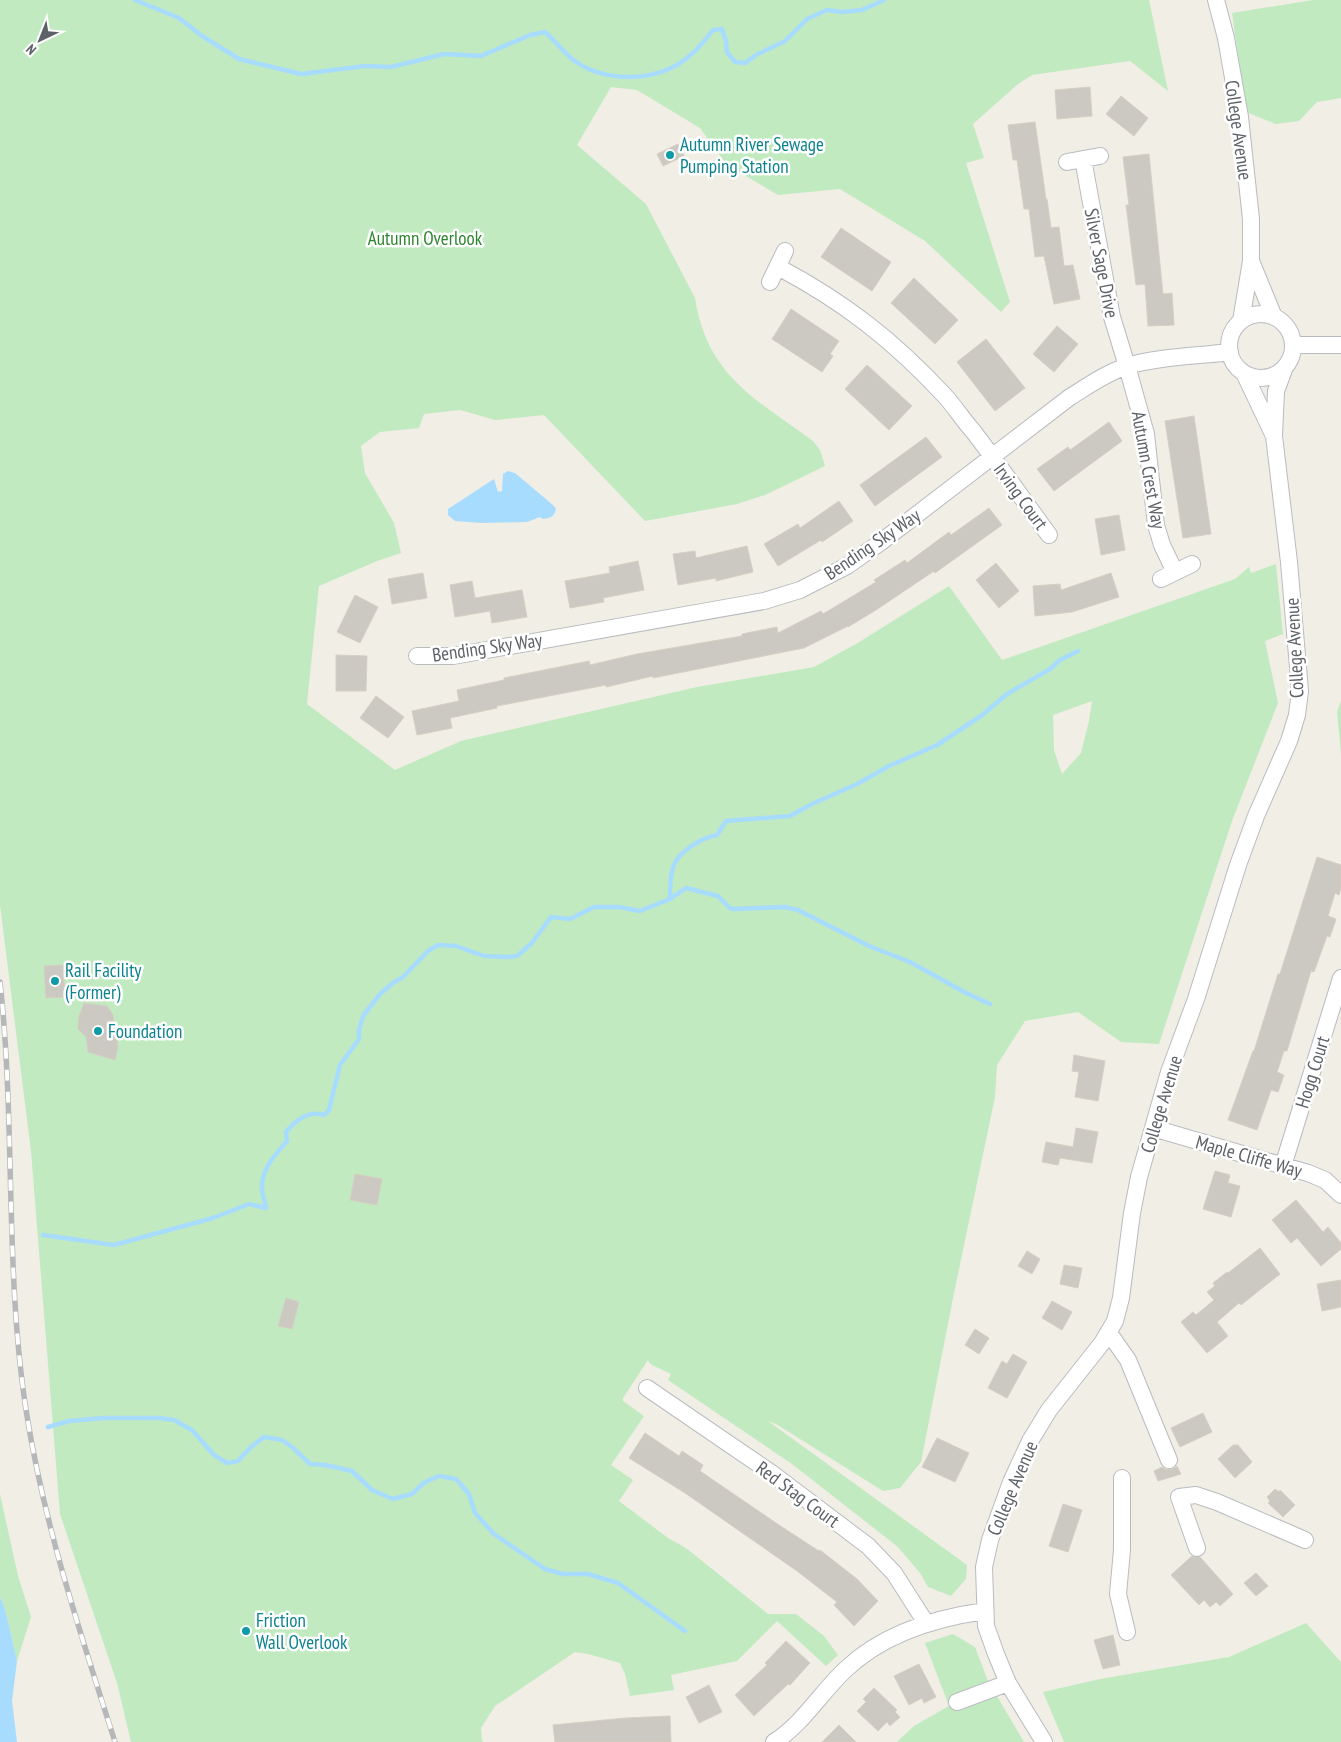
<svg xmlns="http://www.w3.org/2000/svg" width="1341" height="1742" font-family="'PT Sans Narrow',sans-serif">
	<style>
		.green { fill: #c1eac0; fill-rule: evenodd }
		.water { fill: #a7dcff }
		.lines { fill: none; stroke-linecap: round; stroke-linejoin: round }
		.stream { stroke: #a7dcff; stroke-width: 4.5 }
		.building { fill: #ccc8c2; stroke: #d6cfc3 }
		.minor-casing { stroke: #b8bcc0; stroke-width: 18 }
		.minor { stroke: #fff; stroke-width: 16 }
		.rail-casing { stroke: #b6b7b8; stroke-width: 5.5 }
		.rail { stroke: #fff; stroke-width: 4; stroke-dasharray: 11; stroke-linecap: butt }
		.culture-dot { fill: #0f9aa8; stroke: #fff; stroke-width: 2 }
		.labels { text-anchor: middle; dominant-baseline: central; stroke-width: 5; stroke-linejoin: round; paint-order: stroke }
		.street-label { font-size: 19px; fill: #5d6267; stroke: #fff }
		.culture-label { font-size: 19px; fill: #0d838f; stroke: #fff; text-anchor: start }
		.park-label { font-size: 19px; fill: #2d862e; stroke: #fff }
	</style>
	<rect width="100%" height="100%" fill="#f1eee5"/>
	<!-- green -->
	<path class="green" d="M 0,0 L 1149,0 L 1168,91 L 1130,61 L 1032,75 L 1018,84 L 973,124 L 984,158 L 966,163 L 1010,302 L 1001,312 L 925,241 L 840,189 L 778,195 L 726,164 L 700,128 L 637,90 L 611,87 L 577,145 L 646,204 L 695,298 C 707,375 754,398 813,441 L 820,450 L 825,466 L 765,495 L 737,504 L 645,521 L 544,415 L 495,420 L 460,410 L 424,414 L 419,428 L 380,432 L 361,446 L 365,473 L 394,523 L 401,553 L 377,561 L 319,586 L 307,704 L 395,770 L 461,741 L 697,687 L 814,667 L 856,644 L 949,586 L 1002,660 L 1235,579 L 1249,567 L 1251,573 L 1276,564 L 1283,634 L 1265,641 L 1278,703 L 1232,821 L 1159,1044 L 1121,1042 L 1078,1012 L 1025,1021 L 997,1065 L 995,1097 L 954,1293 L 921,1462 L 900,1488 L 883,1491 L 776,1424 L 768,1421 L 967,1565 L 966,1579 L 951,1596 L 928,1587 L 920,1573 L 898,1547 L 792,1464 L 668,1380 L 671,1374 L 650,1364 L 648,1360 L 623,1398 L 623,1401 L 644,1416 L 611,1465 L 633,1480 L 619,1501 L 668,1538 L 686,1548 L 768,1614 L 796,1614 L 824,1636 L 838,1655 L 826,1666 L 777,1621 L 737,1661 L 671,1675 L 674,1690 L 630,1696 L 625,1674 L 620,1663 L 588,1654 L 575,1652 L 495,1706 L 481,1728 L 482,1740 L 483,1742 L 131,1742 L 117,1683 L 60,1514 L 31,1151 L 0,905 ZM 1092,701 L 1089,721 L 1081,753 L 1062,774 L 1054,750 L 1053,715 Z
		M 1313,0 L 1341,0 L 1341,98 L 1317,102 L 1299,121 L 1276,124 L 1246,112 L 1232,13 Z
		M 1341,701 L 1341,754 L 1337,712 Z
		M 0,1494 L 18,1576 L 31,1617 L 17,1661 L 5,1609 L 0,1597 Z
		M 1306,1623 L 1341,1662 L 1341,1742 L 1064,1742 L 1043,1692 L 1100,1679 L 1229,1657 Z
		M 953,1634 L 975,1647 L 988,1681 L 1024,1742 L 897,1742 L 914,1726 L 949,1706 L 925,1643 Z"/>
	<!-- water -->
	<path class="water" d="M 508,471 L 515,473 L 553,505 L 556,509 C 554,517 550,518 543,519 L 540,517 L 527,522 L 481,523 L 455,521 L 448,515 L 448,509 L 494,479 L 498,492 L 502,491 L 503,474 Z
		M 0,1597 L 5,1609 L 17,1661 L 12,1701 L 17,1742 L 0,1742 Z"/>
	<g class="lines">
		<!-- stream -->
		<path class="stream" d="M 135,0 L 179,18 L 202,36 L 239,59 L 301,74 L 365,66 L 391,67 L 444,54 L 481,56 L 530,35 L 545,32 C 554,40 563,51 572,59 C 599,80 641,82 671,68 C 687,61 703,44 713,30 L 722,29 L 726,41 L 727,52 L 735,62 L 745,63 L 756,55 L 785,41 L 807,19 L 827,10 L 842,12 L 862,10 L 884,0
			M 670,899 C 670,889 670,877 673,867 C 679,851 701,838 717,835 L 726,821 L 790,816 L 812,804 L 857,784 L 889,766 L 937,745 L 981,716 L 1007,694 L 1050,669 L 1060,660 L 1078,651
			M 43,1235 L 114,1245 L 213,1218 L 249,1204 L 266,1208 C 265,1201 262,1194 262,1188 C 261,1169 276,1154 287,1141 L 286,1132 C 295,1121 308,1110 324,1115 L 329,1110 L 340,1065 L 359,1039 L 359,1030 L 363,1016 L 380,994 L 393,983 L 403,977 L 428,951 L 438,945 L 456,946 L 484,956 L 507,957 L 517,956 L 531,944 L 551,917 L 570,919 L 594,907 L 619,907 L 640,911 L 670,899 L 686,888 L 718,896 L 731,909 L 785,907 L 798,910 L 869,946 L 910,962 L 966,993 L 990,1004
			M 48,1427 L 69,1421 L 103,1418 L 159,1418 L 174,1420 L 192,1430 L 214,1455 L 227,1463 L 238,1461 L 251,1447 L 264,1437 L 282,1440 L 292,1447 L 310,1464 L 325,1465 L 352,1471 L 372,1490 L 393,1499 L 412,1494 L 425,1482 L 439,1476 L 456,1479 L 469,1494 L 475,1513 L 494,1534 L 545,1569 L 563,1574 L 588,1574 L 618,1583 L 685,1631"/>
	</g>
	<!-- building -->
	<path class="building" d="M 1090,87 L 1092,116 L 1057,119 L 1055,90 Z
		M 1121,96 L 1148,118 L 1134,136 L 1106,114 Z
		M 1035,122 L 1046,199 L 1047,199 L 1051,228 L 1059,227 L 1064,266 L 1073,265 L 1080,299 L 1054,304 L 1044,256 L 1035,257 L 1029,209 L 1024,209 L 1017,160 L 1013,160 L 1008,125 Z
		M 678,144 L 684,156 L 663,166 L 657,154 Z
		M 1149,154 L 1163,294 L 1172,293 L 1174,325 L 1148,326 L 1145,284 L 1136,285 L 1126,205 L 1129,205 L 1123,157 Z
		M 841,228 L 891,262 L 872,291 L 821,257 Z
		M 914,278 L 958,320 L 935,344 L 891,303 Z
		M 791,309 L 839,341 L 830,354 L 833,356 L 822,372 L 772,339 Z
		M 1057,326 L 1078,344 L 1054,372 L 1033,354 Z
		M 986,339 L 1025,388 L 995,411 L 957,362 Z
		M 867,365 L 912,406 L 889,430 L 845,389 Z
		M 1194,416 L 1211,534 L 1183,538 L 1165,421 Z
		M 1109,422 L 1122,441 L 1054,491 L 1037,469 L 1068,447 L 1070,450 Z
		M 926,437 L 942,457 L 875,506 L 860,485 Z
		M 839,501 L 853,521 L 822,542 L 821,540 L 778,566 L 764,544 L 798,524 L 800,528 Z
		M 989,508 L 1002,525 L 935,573 L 934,571 L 876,610 L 848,627 L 848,626 L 804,648 L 653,678 L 653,676 L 606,687 L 606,685 L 497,706 L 497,708 L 450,718 L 452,728 L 417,735 L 412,711 L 459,701 L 457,690 L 504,680 L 504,678 L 589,661 L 590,665 L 637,654 L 742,636 L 742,634 L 777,627 L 778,633 L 821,611 L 823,614 L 876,582 L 874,580 L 905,560 L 907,563 L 949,532 L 951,535 Z
		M 1119,515 L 1125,550 L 1101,555 L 1095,519 Z
		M 747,546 L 753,572 L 716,581 L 716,578 L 678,585 L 673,554 L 695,551 L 696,558 Z
		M 638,561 L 644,590 L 603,598 L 604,602 L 570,608 L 565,581 L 610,573 L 609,567 Z
		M 996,563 L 1019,591 L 999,608 L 976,580 Z
		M 423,573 L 427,598 L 392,604 L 388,579 Z
		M 1111,573 L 1119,597 L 1072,612 L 1035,616 L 1033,586 L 1060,584 L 1061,590 Z
		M 472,581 L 475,598 L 522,590 L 527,617 L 492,623 L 490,611 L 455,617 L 450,585 Z
		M 355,595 L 378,607 L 360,643 L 337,632 Z
		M 336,655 L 367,656 L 366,691 L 336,691 Z
		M 376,696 L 404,717 L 388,738 L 360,718 Z
		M 1317,857 L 1341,865 L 1341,888 L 1339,895 L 1335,893 L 1328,916 L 1336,919 L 1330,937 L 1327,936 L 1314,972 L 1311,971 L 1287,1051 L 1284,1051 L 1277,1072 L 1284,1075 L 1278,1092 L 1271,1090 L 1257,1130 L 1228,1120 L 1253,1051 L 1254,1051 L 1278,974 L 1280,974 Z
		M 63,965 L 65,997 L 46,998 L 44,966 Z
		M 84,1003 L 107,1006 L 113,1015 L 118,1047 L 115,1060 L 88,1052 L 86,1037 L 78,1029 L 79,1016 Z
		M 1074,1055 L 1105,1061 L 1098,1101 L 1075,1097 L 1079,1072 L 1072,1071 Z
		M 1076,1128 L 1098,1132 L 1092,1163 L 1060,1158 L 1058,1165 L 1042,1162 L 1046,1142 L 1073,1147 Z
		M 1215,1171 L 1230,1175 L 1228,1183 L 1240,1186 L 1231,1217 L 1203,1209 Z
		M 355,1174 L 382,1179 L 377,1205 L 350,1200 Z
		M 1296,1200 L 1323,1232 L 1328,1227 L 1341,1243 L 1341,1249 L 1321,1266 L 1297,1238 L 1291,1243 L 1272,1220 Z
		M 1260,1248 L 1280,1274 L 1241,1305 L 1239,1303 L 1217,1322 L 1228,1336 L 1207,1353 L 1181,1322 L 1193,1312 L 1196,1315 L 1214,1300 L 1207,1292 L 1215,1286 L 1213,1283 L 1227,1272 L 1228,1273 Z
		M 1027,1251 L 1040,1259 L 1032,1274 L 1018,1266 Z
		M 1064,1265 L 1082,1268 L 1078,1288 L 1060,1284 Z
		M 1341,1280 L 1341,1307 L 1322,1311 L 1317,1284 Z
		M 286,1298 L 299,1302 L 292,1329 L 278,1326 Z
		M 1052,1301 L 1072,1312 L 1062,1330 L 1042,1318 Z
		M 975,1329 L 989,1338 L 979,1354 L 965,1345 Z
		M 1013,1354 L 1027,1362 L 1007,1398 L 988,1388 L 1002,1361 L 1007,1364 Z
		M 1203,1413 L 1212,1432 L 1180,1447 L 1171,1428 Z
		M 645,1433 L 679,1456 L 682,1451 L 703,1465 L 700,1471 L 782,1527 L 819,1551 L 820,1550 L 857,1579 L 878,1601 L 854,1626 L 834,1605 L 837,1602 L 797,1571 L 685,1493 L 629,1458 Z
		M 937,1438 L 969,1453 L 955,1482 L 922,1467 Z
		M 1233,1445 L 1238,1445 L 1252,1462 L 1235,1478 L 1218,1459 Z
		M 1177,1466 L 1181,1474 L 1158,1481 L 1154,1471 L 1162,1467 L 1167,1470 L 1172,1469 Z
		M 1275,1489 L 1279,1492 L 1280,1490 L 1295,1505 L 1283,1517 L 1268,1503 L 1270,1501 L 1267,1497 Z
		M 1063,1504 L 1082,1510 L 1068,1552 L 1049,1546 Z
		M 1192,1556 L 1200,1557 L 1233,1594 L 1220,1606 L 1216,1602 L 1210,1607 L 1204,1600 L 1199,1605 L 1171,1575 Z
		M 1256,1573 L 1268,1586 L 1256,1596 L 1244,1583 Z
		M 1113,1635 L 1120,1665 L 1103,1669 L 1094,1640 Z
		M 786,1641 L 810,1663 L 790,1685 L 788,1684 L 754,1716 L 735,1695 L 767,1665 L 765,1663 Z
		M 919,1664 L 936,1697 L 924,1703 L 922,1698 L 909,1705 L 894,1676 Z
		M 709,1685 L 722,1712 L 699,1723 L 686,1697 Z
		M 874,1688 L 897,1710 L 895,1712 L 900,1717 L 890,1726 L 887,1722 L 878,1731 L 857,1711 L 866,1702 L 863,1699 Z
		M 670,1716 L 671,1742 L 555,1742 L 553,1725 L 626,1718 Z
		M 839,1725 L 856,1742 L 822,1742 Z"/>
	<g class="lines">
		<!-- minor casing -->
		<g class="minor-casing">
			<path id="minor" d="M 1216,0 L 1226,38 L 1240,117 L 1251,219 L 1251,261 L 1241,321
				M 1083,159 L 1112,317 L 1127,366 L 1146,434 L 1156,525 L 1162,545 L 1175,572
				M 1067,162 L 1100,156
				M 1251,261 L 1274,317
				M 778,267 C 844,302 893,340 945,396 C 955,407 963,420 973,431 C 999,465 1024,501 1049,535
				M 770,282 L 785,251
				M1229 346a32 32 0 1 1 64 0a32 32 0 1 1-64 0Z
				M 1293,345 L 1341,345
				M 1244,373 L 1273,434
				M 1161,579 L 1192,564
				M 417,656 L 453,656 L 764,601 L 800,590 L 847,566 L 881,542 L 1070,397 C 1088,386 1106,373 1127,366 C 1157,357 1198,356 1230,352
				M 1153,1128 L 1308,1173 L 1325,1180 L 1341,1195
				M 1283,1166 L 1341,978
				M 1109,1333 L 1128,1360 L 1169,1460
				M 647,1388 L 770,1472 L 868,1546 L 894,1573 L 926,1623
				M 1122,1478 L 1122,1550 L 1118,1594 L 1127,1632
				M 1197,1548 L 1179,1497 L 1196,1495 L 1217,1502 L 1305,1540
				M 957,1702 L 1008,1683
				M 774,1742 C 803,1724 821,1692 846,1669 C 883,1634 935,1618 985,1611
				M 1044,1742 L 1008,1683 L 996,1654 L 986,1626 L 984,1567 L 990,1540 L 1011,1482 L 1030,1441 L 1049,1410 L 1102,1343 L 1115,1321 L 1121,1298 L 1132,1213 L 1139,1177 L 1169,1072 L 1196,999 L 1238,865 L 1256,816 L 1289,741 L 1297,715 L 1300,691 L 1289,562 L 1274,436 L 1276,391 L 1285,367"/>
		</g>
		<!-- minor -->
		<use href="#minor" class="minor"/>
		<!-- rail casing -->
		<g class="rail-casing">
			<path id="rail" d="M 0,982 C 16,1126 4,1273 27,1416 C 45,1528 81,1635 115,1742"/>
		</g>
		<!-- rail -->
		<use href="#rail" class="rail"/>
	</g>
	<!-- markers -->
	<g class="culture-dot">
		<circle cx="670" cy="155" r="5"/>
		<circle cx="55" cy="981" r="5"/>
		<circle cx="98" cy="1031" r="5"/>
		<circle cx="246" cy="1631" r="5"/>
	</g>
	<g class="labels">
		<!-- street labels -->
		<g class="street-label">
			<text transform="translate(1239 130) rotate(82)">College Avenue</text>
			<text transform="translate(1102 263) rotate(79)">Silver Sage Drive</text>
			<text transform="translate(1149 470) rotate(80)">Autumn Crest Way</text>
			<text transform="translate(1021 496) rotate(54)">Irving Court</text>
			<text transform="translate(872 544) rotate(-34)">Bending Sky Way</text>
			<text transform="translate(487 647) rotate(-8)">Bending Sky Way</text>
			<text transform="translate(1294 648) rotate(-93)">College Avenue</text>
			<text transform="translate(1312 1072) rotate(-73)">Hogg Court</text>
			<text transform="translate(1161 1104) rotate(-73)">College Avenue</text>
			<text transform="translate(1249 1156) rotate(16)">Maple Cliffe Way</text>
			<text transform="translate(1012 1488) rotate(-67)">College Avenue</text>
			<text transform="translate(798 1494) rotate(36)">Red Stag Court</text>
		</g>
		<!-- culture labels -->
		<g class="culture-label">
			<text x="680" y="144">Autumn River Sewage<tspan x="680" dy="22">Pumping Station</tspan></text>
			<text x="65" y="970">Rail Facility<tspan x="65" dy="22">(Former)</tspan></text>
			<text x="108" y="1031">Foundation</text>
			<text x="256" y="1620">Friction<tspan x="256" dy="22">Wall Overlook</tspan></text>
		</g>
		<!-- park labels -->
		<g class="park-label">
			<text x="425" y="238">Autumn Overlook</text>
		</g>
	</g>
	<!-- north arrow -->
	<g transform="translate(40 40) rotate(223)" stroke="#ffffff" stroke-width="4" paint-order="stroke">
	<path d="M0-4L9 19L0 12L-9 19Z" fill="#5d6267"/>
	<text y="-8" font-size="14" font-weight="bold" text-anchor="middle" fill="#5d6267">N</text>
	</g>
</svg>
